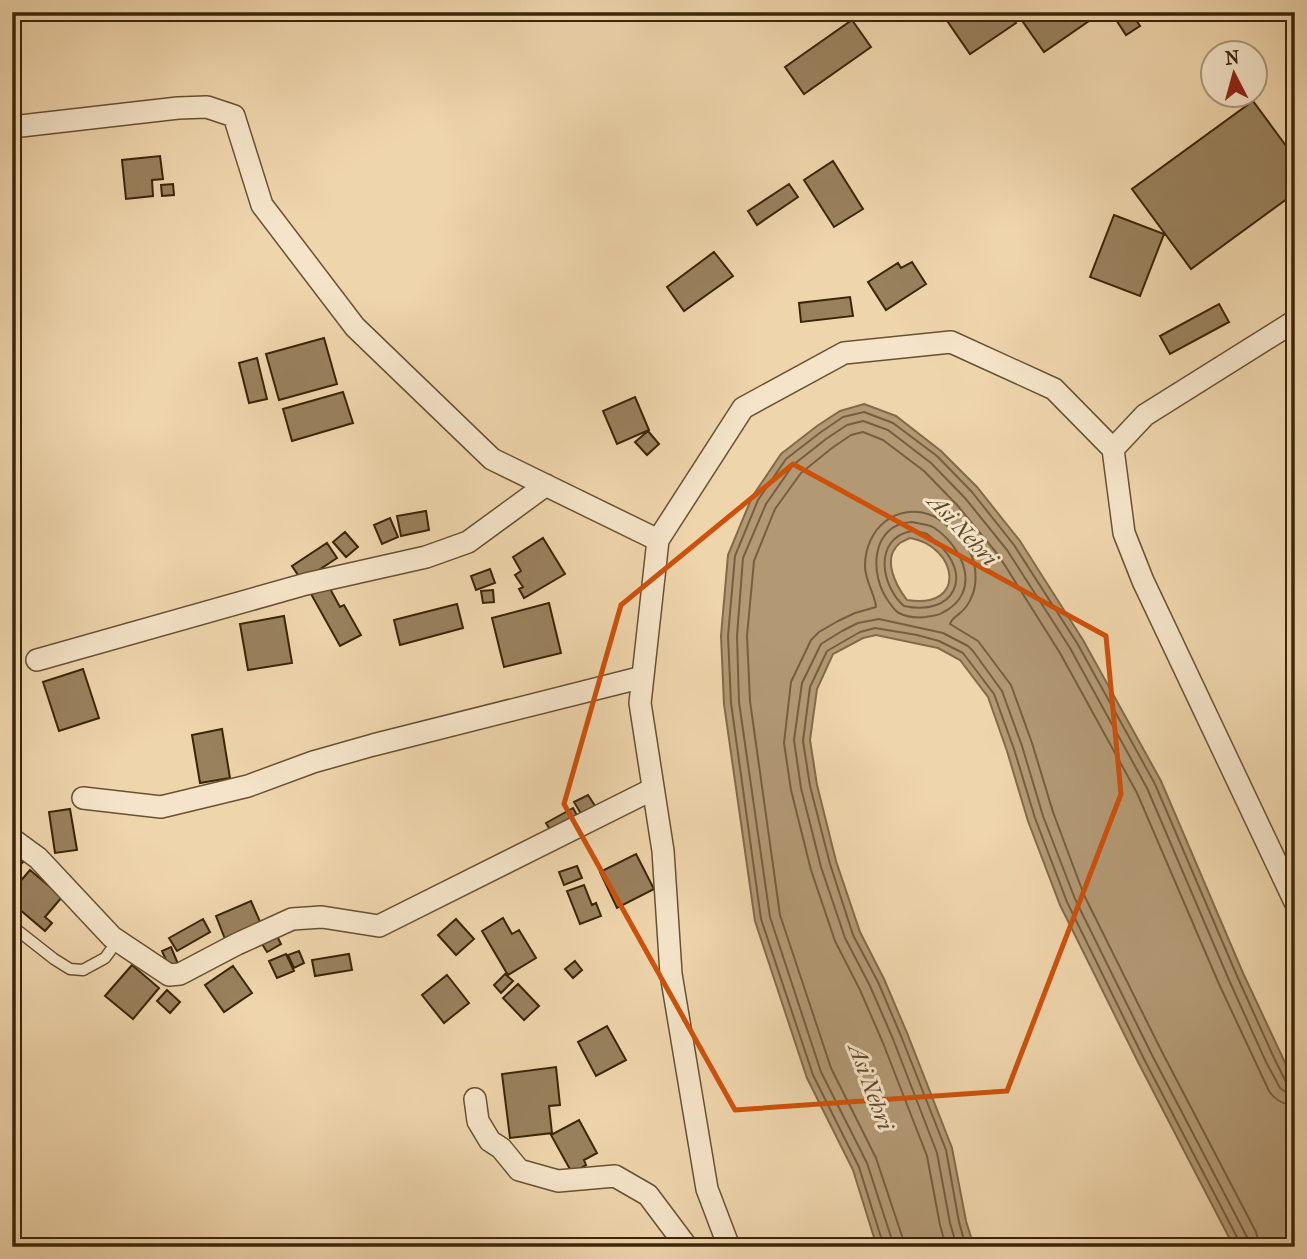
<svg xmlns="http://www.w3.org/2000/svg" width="1307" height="1259" font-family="'IM FELL French Canon',serif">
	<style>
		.water { fill: #b29974; stroke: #826b49; stroke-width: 2; fill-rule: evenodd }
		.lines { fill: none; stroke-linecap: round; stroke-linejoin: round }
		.shore { stroke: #765f3e; stroke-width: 2 }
		.building { fill: #99815d; stroke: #3b2508; stroke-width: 2 }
		.service-casing { stroke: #685131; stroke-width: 13 }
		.minor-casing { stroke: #685131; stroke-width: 24 }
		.service { stroke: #f5e4c9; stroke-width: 10 }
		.minor { stroke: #f5e4c9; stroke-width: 21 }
		.marked { fill: none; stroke: #ce510b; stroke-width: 5; stroke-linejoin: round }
		.labels { text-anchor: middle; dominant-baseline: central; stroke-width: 6; stroke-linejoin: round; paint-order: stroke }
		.water-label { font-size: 23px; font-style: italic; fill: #5f4828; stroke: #f5e4c9 }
	</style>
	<rect width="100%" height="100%" fill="#efd5ac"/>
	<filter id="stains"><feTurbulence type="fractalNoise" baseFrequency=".00286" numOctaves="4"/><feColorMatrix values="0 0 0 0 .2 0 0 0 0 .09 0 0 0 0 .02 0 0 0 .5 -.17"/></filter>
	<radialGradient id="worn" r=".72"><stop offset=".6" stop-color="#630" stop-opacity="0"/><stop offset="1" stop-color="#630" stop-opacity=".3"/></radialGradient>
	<!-- water -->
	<path class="water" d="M 864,404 L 896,416 L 941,451 L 977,487 L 1020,541 L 1083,640 L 1161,781 L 1243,973 L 1295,1084 L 1295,1247 L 1234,1247 L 1138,1062 L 1060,905 L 1028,821 L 1007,751 L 988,697 L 960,660 L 938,648 L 876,635 L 863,638 L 833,654 L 817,689 L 810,740 L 817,785 L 836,861 L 860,932 L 884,979 L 907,1033 L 952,1148 L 966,1221 L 974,1247 L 877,1247 L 853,1170 L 807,1078 L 755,921 L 724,704 L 721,636 L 728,555 L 752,497 L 781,454 L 817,426 L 840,411 ZM 910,538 C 958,546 968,610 907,600 C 896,586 881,558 900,543 C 903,541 906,540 910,538 Z"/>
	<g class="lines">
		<!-- shore -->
		<path class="shore" d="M 912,522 C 919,524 927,524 933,527 C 964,547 983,593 942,613 C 937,616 931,616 926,617 C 918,618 907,617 899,613 C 895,611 892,606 889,602 C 869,576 870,524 912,522 Z
			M 911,531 C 916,532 923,532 927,534 C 928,535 936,541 936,542 C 975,575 954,617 904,606 C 881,586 873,539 911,531 Z
			M 884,1247 L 859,1167 L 813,1075 L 761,919 L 731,703 L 728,636 L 735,556 L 758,500 L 786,459 L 821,432 L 843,417 L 864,412 L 893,423 L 937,456 L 972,492 L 1014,545 L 1077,643 L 1155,784 L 1237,976 L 1274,1058 L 1286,1082 L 1290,1085 L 1295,1085
			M 892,1247 L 892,1240 L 867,1163 L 821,1072 L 770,917 L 739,702 L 737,636 L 743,558 L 766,504 L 793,465 L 826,439 L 847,425 L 863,421 L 888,430 L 931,463 L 965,498 L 1007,550 L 1070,648 L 1147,788 L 1229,980 L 1266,1062 L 1280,1088 L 1287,1093 L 1295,1094
			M 903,1247 L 902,1236 L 876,1158 L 831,1068 L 780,915 L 750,701 L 747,636 L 754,561 L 775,509 L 801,473 L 832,448 L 851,435 L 863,432 L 883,440 L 924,471 L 957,505 L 999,556 L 1060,653 L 1137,793 L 1219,984 L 1269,1091 C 1275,1100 1283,1105 1295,1105
			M 946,1247 L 940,1225 L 927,1156 L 883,1043 L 860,990 L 835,941 L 811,870 L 791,790 L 784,743 L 791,682 L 811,640 L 819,632 L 838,621 L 855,613 L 876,607 C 875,594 865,581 865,566 C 865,529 896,501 933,516 C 940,519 945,524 951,529 C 968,543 978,562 975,585 C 974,594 968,607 960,613 C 956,617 952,618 950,624 L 978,641 L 1011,685 L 1032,743 L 1053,812 L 1084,895 L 1161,1050 L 1256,1232 L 1260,1247
			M 957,1247 L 950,1223 L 937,1153 L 893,1039 L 870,986 L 845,938 L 821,867 L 801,788 L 794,740 L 802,683 L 821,644 L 842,631 L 858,623 L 879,619 L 943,633 L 968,646 L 973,651 L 1002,691 L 1022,746 L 1043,816 L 1075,899 L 1152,1055 L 1247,1237 L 1249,1247
			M 966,1247 L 959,1222 L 946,1150 L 901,1036 L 878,982 L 853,935 L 830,864 L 810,786 L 803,741 L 810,687 L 827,651 L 860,632 L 875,628 L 917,635 L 939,641 L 963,653 L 994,694 L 1014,749 L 1035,818 L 1067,902 L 1144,1059 L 1239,1241 L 1240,1247"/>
	</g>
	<!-- building -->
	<path class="building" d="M 941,12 L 1008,12 L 1016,23 L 970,54 Z
		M 1016,12 L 1102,12 L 1044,52 Z
		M 1111,12 L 1131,12 L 1140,26 L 1126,35 Z
		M 1280,12 L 1295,12 L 1295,28 Z
		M 852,20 L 871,47 L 804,94 L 785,67 Z
		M 1253,101 L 1295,158 L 1295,193 L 1191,269 L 1132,189 Z
		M 160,156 L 163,179 L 152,180 L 153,196 L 126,199 L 122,160 Z
		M 833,161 L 863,209 L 834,227 L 804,180 Z
		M 173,184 L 174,195 L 162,196 L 161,185 Z
		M 789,184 L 798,197 L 757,225 L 748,211 Z
		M 1114,215 L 1164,234 L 1140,296 L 1090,277 Z
		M 714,252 L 733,276 L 684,311 L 667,287 Z
		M 912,262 L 926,284 L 886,310 L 868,282 L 898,263 L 901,268 Z
		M 850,297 L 853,316 L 801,322 L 799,303 Z
		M 1219,304 L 1229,322 L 1170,354 L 1160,336 Z
		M 324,338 L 337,384 L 279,400 L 266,354 Z
		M 257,358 L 267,399 L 249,403 L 239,363 Z
		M 343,392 L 353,423 L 292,441 L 283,409 Z
		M 635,397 L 649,430 L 617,444 L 603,411 Z
		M 648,431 L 659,444 L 647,455 L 635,442 Z
		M 426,511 L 429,530 L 401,536 L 397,516 Z
		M 390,518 L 398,537 L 382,544 L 374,525 Z
		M 345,532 L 358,547 L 346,557 L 333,542 Z
		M 543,538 L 565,574 L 524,598 L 519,589 L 523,587 L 515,575 L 521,571 L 513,557 Z
		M 327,543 L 337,558 L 302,581 L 292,566 Z
		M 490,569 L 495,583 L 476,590 L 471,576 Z
		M 328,585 L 340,607 L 344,605 L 361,635 L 340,646 L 311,594 Z
		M 493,590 L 494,602 L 483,603 L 481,591 Z
		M 549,603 L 561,653 L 504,667 L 492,618 Z
		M 457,604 L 463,628 L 400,645 L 394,620 Z
		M 284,616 L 292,663 L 248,670 L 240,624 Z
		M 83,669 L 99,718 L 59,731 L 43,682 Z
		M 222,729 L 230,778 L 200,783 L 192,735 Z
		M 588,795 L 597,809 L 583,817 L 574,802 Z
		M 573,808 L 580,821 L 554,836 L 546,823 Z
		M 70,809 L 77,850 L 55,853 L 49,812 Z
		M 15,854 L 23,862 L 12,873 L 12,857 Z
		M 636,854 L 654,889 L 617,908 L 600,872 Z
		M 577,866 L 582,878 L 564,885 L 559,872 Z
		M 30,870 L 62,897 L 45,917 L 52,923 L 45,931 L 12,903 L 12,891 Z
		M 584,885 L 592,905 L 596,903 L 601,916 L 580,924 L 567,891 Z
		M 251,901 L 261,924 L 225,939 L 216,916 Z
		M 503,918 L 512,934 L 519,930 L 536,958 L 508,975 L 482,931 Z
		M 203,919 L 210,932 L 177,951 L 169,938 Z
		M 456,919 L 474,939 L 456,955 L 438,935 Z
		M 277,936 L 281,944 L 267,952 L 262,944 Z
		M 171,947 L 178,964 L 169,967 L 162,951 Z
		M 299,951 L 304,963 L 294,968 L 288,955 Z
		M 286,954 L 294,971 L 277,978 L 269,961 Z
		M 349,954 L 352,970 L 315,976 L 312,960 Z
		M 575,961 L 582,970 L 573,978 L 565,969 Z
		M 132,965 L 159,988 L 133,1019 L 105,996 Z
		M 233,966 L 252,993 L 224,1012 L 205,985 Z
		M 505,974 L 513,981 L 501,993 L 494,985 Z
		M 447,975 L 469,1003 L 444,1023 L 422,995 Z
		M 518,984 L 539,1006 L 524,1020 L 503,998 Z
		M 167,990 L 180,1002 L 170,1013 L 157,1001 Z
		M 607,1026 L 626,1060 L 596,1076 L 578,1042 Z
		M 556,1067 L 560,1105 L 549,1106 L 552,1133 L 510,1138 L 502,1074 Z
		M 579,1120 L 597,1153 L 584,1160 L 586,1165 L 572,1173 L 551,1135 Z"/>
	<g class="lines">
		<!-- service casing -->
		<g class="service-casing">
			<path id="service" d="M 12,926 L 54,959 L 70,969 L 83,970 L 105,958 L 118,940"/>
		</g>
		<!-- minor casing -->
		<g class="minor-casing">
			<path id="minor" d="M 12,127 L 178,108 L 207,107 L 234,116 L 262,205 L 355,327 L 492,459 L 658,540
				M 1113,449 L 1124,533 L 1143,581 L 1295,902
				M 37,660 L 306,584 L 426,557 L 468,542 L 546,485
				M 83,798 L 161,807 L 248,786 L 313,762 L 373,745 L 643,677
				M 12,839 L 38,858 L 112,937 L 169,975 L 180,974 L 237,944 L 292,919 L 322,917 L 379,926 L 653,789
				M 475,1099 L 478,1121 L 490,1141 L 501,1148 L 519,1170 L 558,1181 L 615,1176 L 648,1195 L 687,1247
				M 729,1247 L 707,1189 L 671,974 L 663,851 L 640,703 L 658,540 L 743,408 L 844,353 L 951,342 L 1054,389 L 1113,449 L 1145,415 L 1295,321"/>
		</g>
		<!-- service -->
		<use href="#service" class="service"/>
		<!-- minor -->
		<use href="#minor" class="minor"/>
	</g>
	<!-- marked area -->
	<path class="marked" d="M 793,464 L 1106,636 L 1121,794 L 1007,1091 L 735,1110 L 564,804 L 621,605 Z"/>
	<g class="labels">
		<!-- water labels -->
		<g class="water-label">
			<text transform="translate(963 530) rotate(47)">Asi Nehri</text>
			<text transform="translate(871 1087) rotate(70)">Asi Nehri</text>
		</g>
	</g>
	<!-- margin -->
	<rect width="1307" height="1259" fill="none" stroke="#efd5ac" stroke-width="42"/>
	<rect x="14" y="14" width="1279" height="1231" fill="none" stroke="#3b2508" stroke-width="3.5"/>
	<rect x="21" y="21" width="1265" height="1217" fill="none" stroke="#3b2508" stroke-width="2"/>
	<!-- north arrow -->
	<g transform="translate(1234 74) rotate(354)"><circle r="33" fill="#f5e4c9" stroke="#ab987c" stroke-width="2"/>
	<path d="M0-5L12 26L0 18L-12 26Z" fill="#8f2418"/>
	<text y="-10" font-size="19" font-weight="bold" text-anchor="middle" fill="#3b2508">N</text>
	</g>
	<rect width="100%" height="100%" filter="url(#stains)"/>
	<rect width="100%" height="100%" fill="url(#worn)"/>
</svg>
